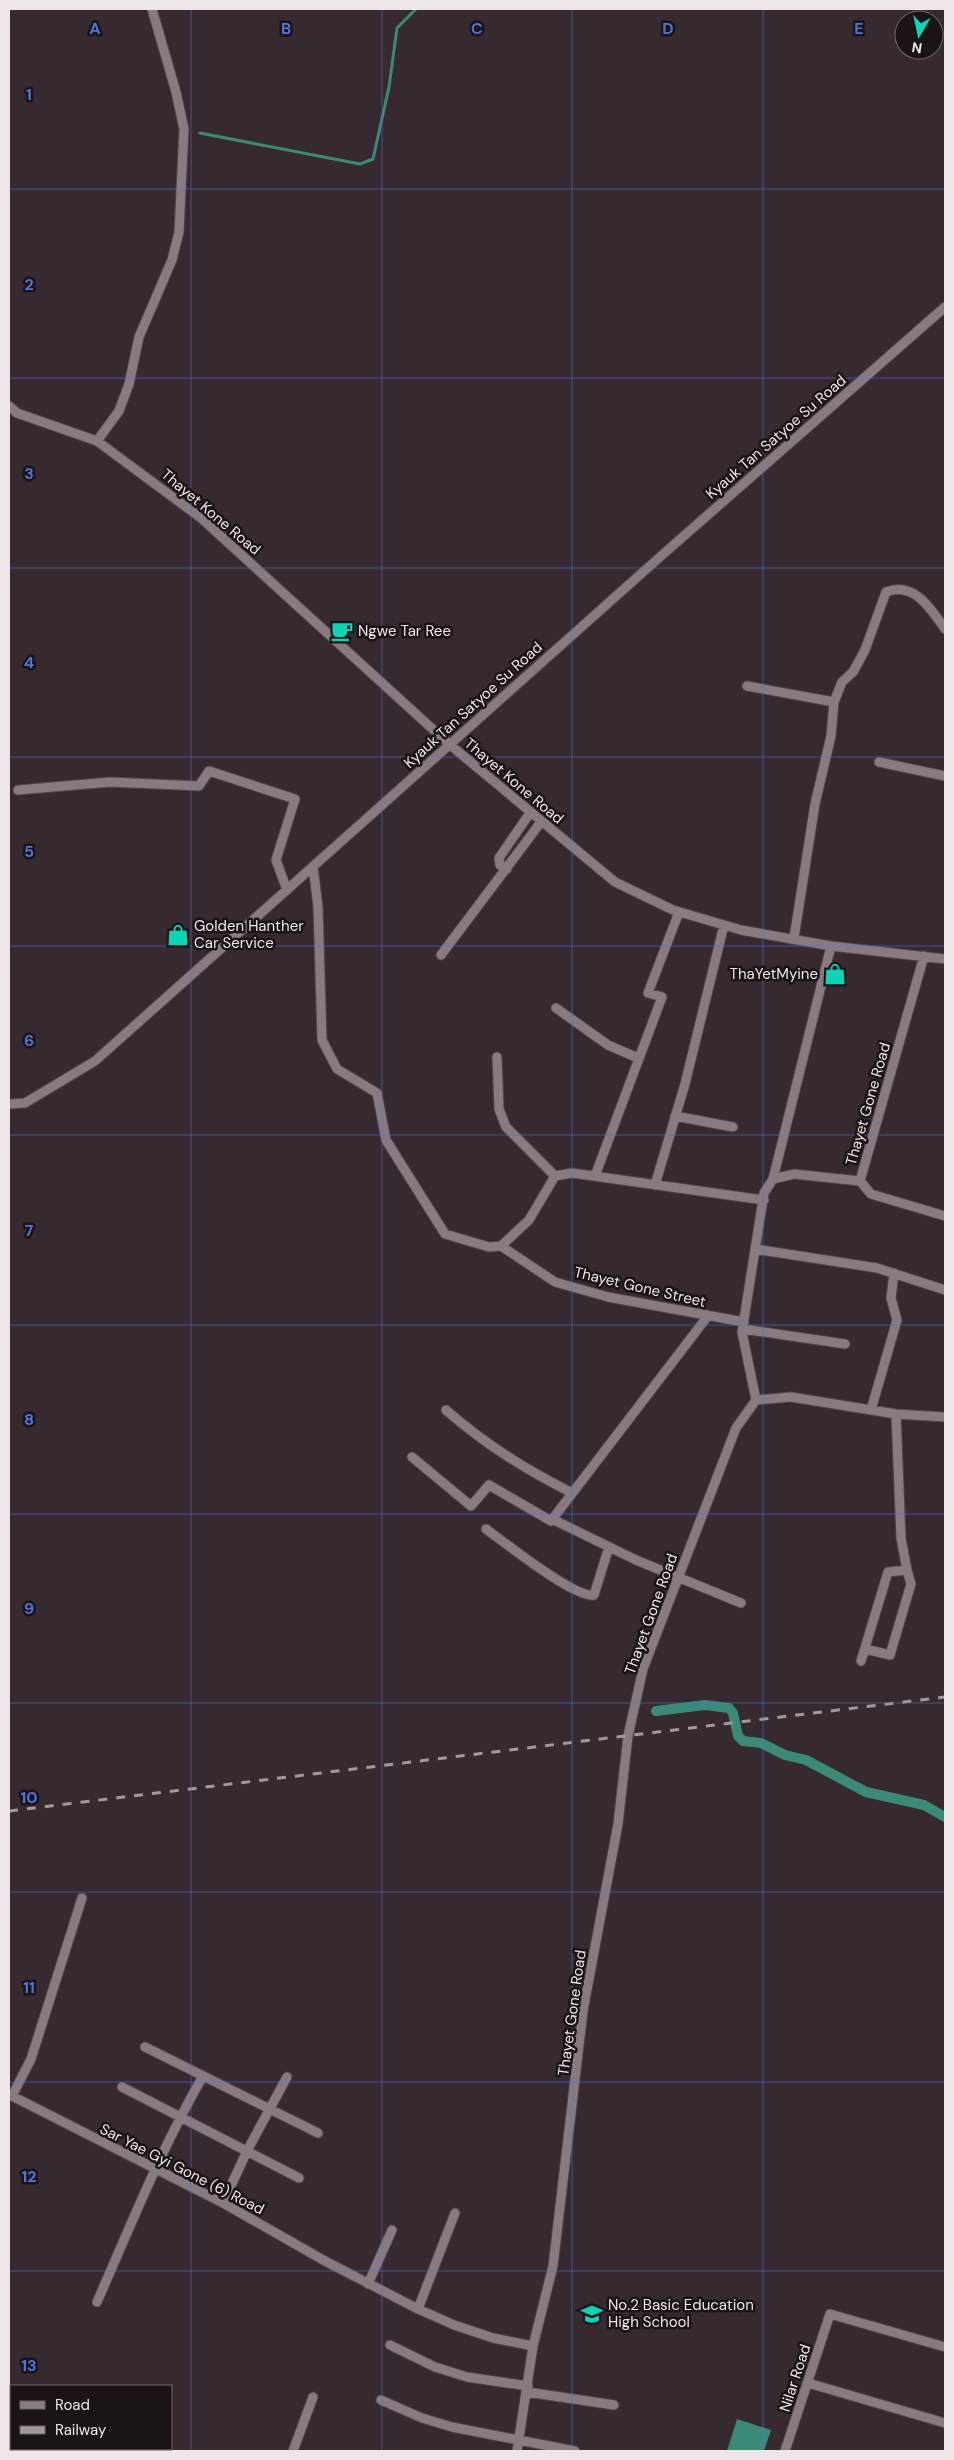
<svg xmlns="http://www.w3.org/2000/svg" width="954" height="2460" font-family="'DM Sans',sans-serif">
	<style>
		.water { fill: #3b8a78 }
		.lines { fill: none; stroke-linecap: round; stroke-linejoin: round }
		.stream { stroke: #3b8a78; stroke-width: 3 }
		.canal { stroke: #3b8a78; stroke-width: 10 }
		.minor-casing { stroke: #4f454a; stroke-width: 11 }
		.minor { stroke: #897a82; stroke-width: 9 }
		.rail { stroke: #a2989d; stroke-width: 3; stroke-dasharray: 9 9; stroke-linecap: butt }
		.grid { fill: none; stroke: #5174dc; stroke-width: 1; stroke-opacity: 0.55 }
		.labels { text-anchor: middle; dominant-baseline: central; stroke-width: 5; stroke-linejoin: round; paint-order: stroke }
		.street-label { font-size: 15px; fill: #ede5e9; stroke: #1a1417 }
		.poi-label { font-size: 15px; fill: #ede5e9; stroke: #1a1417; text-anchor: start }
		.grid-label { font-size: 16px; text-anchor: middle; font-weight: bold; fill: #5174dc; stroke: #1a1417; stroke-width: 5; stroke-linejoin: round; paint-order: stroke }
	</style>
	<rect width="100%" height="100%" fill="#362930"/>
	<!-- water -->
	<path class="water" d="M 737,2419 L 771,2430 L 764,2451 L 727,2451 Z"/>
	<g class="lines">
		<!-- stream -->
		<path class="stream" d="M 200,133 L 360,164 L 373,159 L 389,87 L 397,28 L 416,9"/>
		<!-- canal -->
		<path class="canal" d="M 656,1711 L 705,1705 L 729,1708 L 733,1713 L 738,1736 L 743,1741 L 761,1743 L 785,1755 L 806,1760 L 866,1792 L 924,1805 L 945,1817"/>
		<!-- minor casing -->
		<g class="minor-casing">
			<path id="minor" d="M 9,406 L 17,413 L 97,441 L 201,518 L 449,744 L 615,882 L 673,910 L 741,930 L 831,946 L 945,959
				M 97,441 L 119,411 L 129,384 L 139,337 L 172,260 L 179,232 L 184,129 L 176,92 L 152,9
				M 747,686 L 834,702
				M 879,762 L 945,776
				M 18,790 L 110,782 L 199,786 L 209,771 L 295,799 L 276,860 L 287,890
				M 313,866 L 318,907 L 322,1040 L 337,1069 L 377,1093 L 386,1140 L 445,1234 L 489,1247 L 501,1246 L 555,1282 L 608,1297 L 744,1322
				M 507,869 L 500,865 L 499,858 L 530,813
				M 794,938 L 815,804 L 831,736 L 834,702 L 842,682 L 853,672 L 865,650 L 886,592 C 914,581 931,609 945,629
				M 441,955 L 541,822
				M 556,1008 L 608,1045 L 638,1058
				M 497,1057 L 499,1109 L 506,1127 L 555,1176
				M 9,1104 L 25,1103 L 95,1061 L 661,556 L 945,307
				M 675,1116 L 733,1127
				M 595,1176 L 662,997 L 648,993 L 679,912
				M 773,1179 L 831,946
				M 860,1181 L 871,1194 L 945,1216
				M 655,1185 L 685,1084 L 724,925
				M 501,1246 L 529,1220 L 555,1176 L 572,1173 L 764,1200
				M 755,1249 L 877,1268 L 945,1290
				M 743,1329 L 845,1344
				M 756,1400 L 791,1397 L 896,1414 L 945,1417
				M 446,1410 C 486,1445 525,1469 572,1493
				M 871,1410 L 897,1320 L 891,1298 L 894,1273
				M 412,1457 L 471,1506 L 489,1485 L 551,1521 L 707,1317
				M 552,1519 L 636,1560 L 741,1603
				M 486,1529 C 504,1542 575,1599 594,1595 L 609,1547
				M 865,1649 L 890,1655 L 911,1584 L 907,1570
				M 861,1661 L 888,1572 L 907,1570 L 901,1538 L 896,1414
				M 82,1898 L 31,2059 L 12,2096 L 223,2203 L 325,2261 L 418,2309 L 454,2325 L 493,2338 L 533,2346
				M 145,2047 L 318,2133
				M 122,2087 L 299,2178
				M 223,2203 L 247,2151 L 287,2077
				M 368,2284 L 392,2230
				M 97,2302 C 131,2225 161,2149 203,2076
				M 418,2309 L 455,2213
				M 390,2345 L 435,2367 L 467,2377 L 528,2386
				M 808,2383 L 945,2423
				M 527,2392 L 614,2405
				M 381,2400 L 422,2418 L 452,2427 L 575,2451
				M 293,2451 L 313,2397
				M 517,2451 L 533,2346 L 553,2266 L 583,2011 L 618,1824 L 628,1736 L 643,1669 L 736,1428 L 756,1400 L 742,1332 L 764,1193 L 773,1179 L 794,1174 L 860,1181 L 924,956
				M 785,2451 L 830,2314 L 945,2347"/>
		</g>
		<!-- minor -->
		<use href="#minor" class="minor"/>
		<!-- rail -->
		<path class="rail" d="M 9,1811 L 945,1697"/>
	</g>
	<!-- grid -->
	<path class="grid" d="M 191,9 L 191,2451M 382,9 L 382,2451M 572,9 L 572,2451M 763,9 L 763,2451M 9,189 L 945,189M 9,378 L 945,378M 9,568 L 945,568M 9,757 L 945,757M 9,946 L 945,946M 9,1135 L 945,1135M 9,1325 L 945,1325M 9,1514 L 945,1514M 9,1703 L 945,1703M 9,1892 L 945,1892M 9,2082 L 945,2082M 9,2271 L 945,2271"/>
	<!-- icons -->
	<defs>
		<g id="cafe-bare" transform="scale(1.725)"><path d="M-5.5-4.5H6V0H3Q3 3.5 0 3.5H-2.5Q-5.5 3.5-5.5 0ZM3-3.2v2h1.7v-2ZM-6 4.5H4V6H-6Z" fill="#0bd5b5" stroke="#1a1417" stroke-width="2.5" paint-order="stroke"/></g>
		<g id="shop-bare" transform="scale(1.725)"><path d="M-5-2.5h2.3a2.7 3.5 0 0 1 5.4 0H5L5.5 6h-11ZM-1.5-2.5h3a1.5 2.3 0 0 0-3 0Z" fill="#0bd5b5" stroke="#1a1417" stroke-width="2.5" paint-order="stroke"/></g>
		<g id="school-bare" transform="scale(1.725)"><path d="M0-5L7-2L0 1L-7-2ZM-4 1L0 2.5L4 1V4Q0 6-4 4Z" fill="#0bd5b5" stroke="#1a1417" stroke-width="2.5" paint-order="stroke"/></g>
	</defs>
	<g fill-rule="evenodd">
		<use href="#cafe-bare" x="342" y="631"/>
		<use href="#shop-bare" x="178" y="935"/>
		<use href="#shop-bare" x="835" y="974"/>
		<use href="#school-bare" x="592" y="2314"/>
	</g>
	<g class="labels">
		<!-- street labels -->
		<g class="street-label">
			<text transform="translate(776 437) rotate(-41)">Kyauk Tan Satyoe Su Road</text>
			<text transform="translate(211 512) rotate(40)">Thayet Kone Road</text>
			<text transform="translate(473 705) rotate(-42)">Kyauk Tan Satyoe Su Road</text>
			<text transform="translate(514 781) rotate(40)">Thayet Kone Road</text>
			<text transform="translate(868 1104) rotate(-74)">Thayet Gone Road</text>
			<text transform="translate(640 1287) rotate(13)">Thayet Gone Street</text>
			<text transform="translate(651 1614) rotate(-70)">Thayet Gone Road</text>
			<text transform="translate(572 2013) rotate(-82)">Thayet Gone Road</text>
			<text transform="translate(182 2169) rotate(27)">Sar Yae Gyi Gone (6) Road</text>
			<text transform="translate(795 2378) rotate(-72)">Nilar Road</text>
		</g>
		<!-- poi labels -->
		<g class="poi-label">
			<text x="358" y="631">Ngwe Tar Ree</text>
			<text x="194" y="926">Golden Hanther<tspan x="194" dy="17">Car Service</tspan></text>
			<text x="818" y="974" text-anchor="end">ThaYetMyine</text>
			<text x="608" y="2305">No.2 Basic Education<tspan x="608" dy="17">High School</tspan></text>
		</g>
	</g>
	<g class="grid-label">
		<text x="95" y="34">A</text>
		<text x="286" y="34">B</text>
		<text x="477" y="34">C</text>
		<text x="668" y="34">D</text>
		<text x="859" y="34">E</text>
		<text x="29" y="100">1</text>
		<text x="29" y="290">2</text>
		<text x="29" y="479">3</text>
		<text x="29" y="668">4</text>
		<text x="29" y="857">5</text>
		<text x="29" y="1046">6</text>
		<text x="29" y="1236">7</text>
		<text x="29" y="1425">8</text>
		<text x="29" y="1614">9</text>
		<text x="29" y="1803">10</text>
		<text x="29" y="1993">11</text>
		<text x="29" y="2182">12</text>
		<text x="29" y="2371">13</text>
	</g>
	<!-- border -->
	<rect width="954" height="2460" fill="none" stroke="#ede5e9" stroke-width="20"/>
	<!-- legend -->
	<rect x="10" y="2385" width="162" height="65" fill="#1a1417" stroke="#6e686b"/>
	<rect x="20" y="2401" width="25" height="8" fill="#897a82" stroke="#6e686b"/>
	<text x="55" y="2410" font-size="15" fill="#ede5e9">Road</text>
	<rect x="20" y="2426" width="25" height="8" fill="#a2989d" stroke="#6e686b"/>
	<text x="55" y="2435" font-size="15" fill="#ede5e9">Railway</text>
	<!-- north arrow -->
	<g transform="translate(919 35) rotate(189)"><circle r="24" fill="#1a1417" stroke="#6e686b"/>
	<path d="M0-4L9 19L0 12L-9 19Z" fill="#0bd5b5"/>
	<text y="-8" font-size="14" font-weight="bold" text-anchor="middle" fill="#ede5e9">N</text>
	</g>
</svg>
